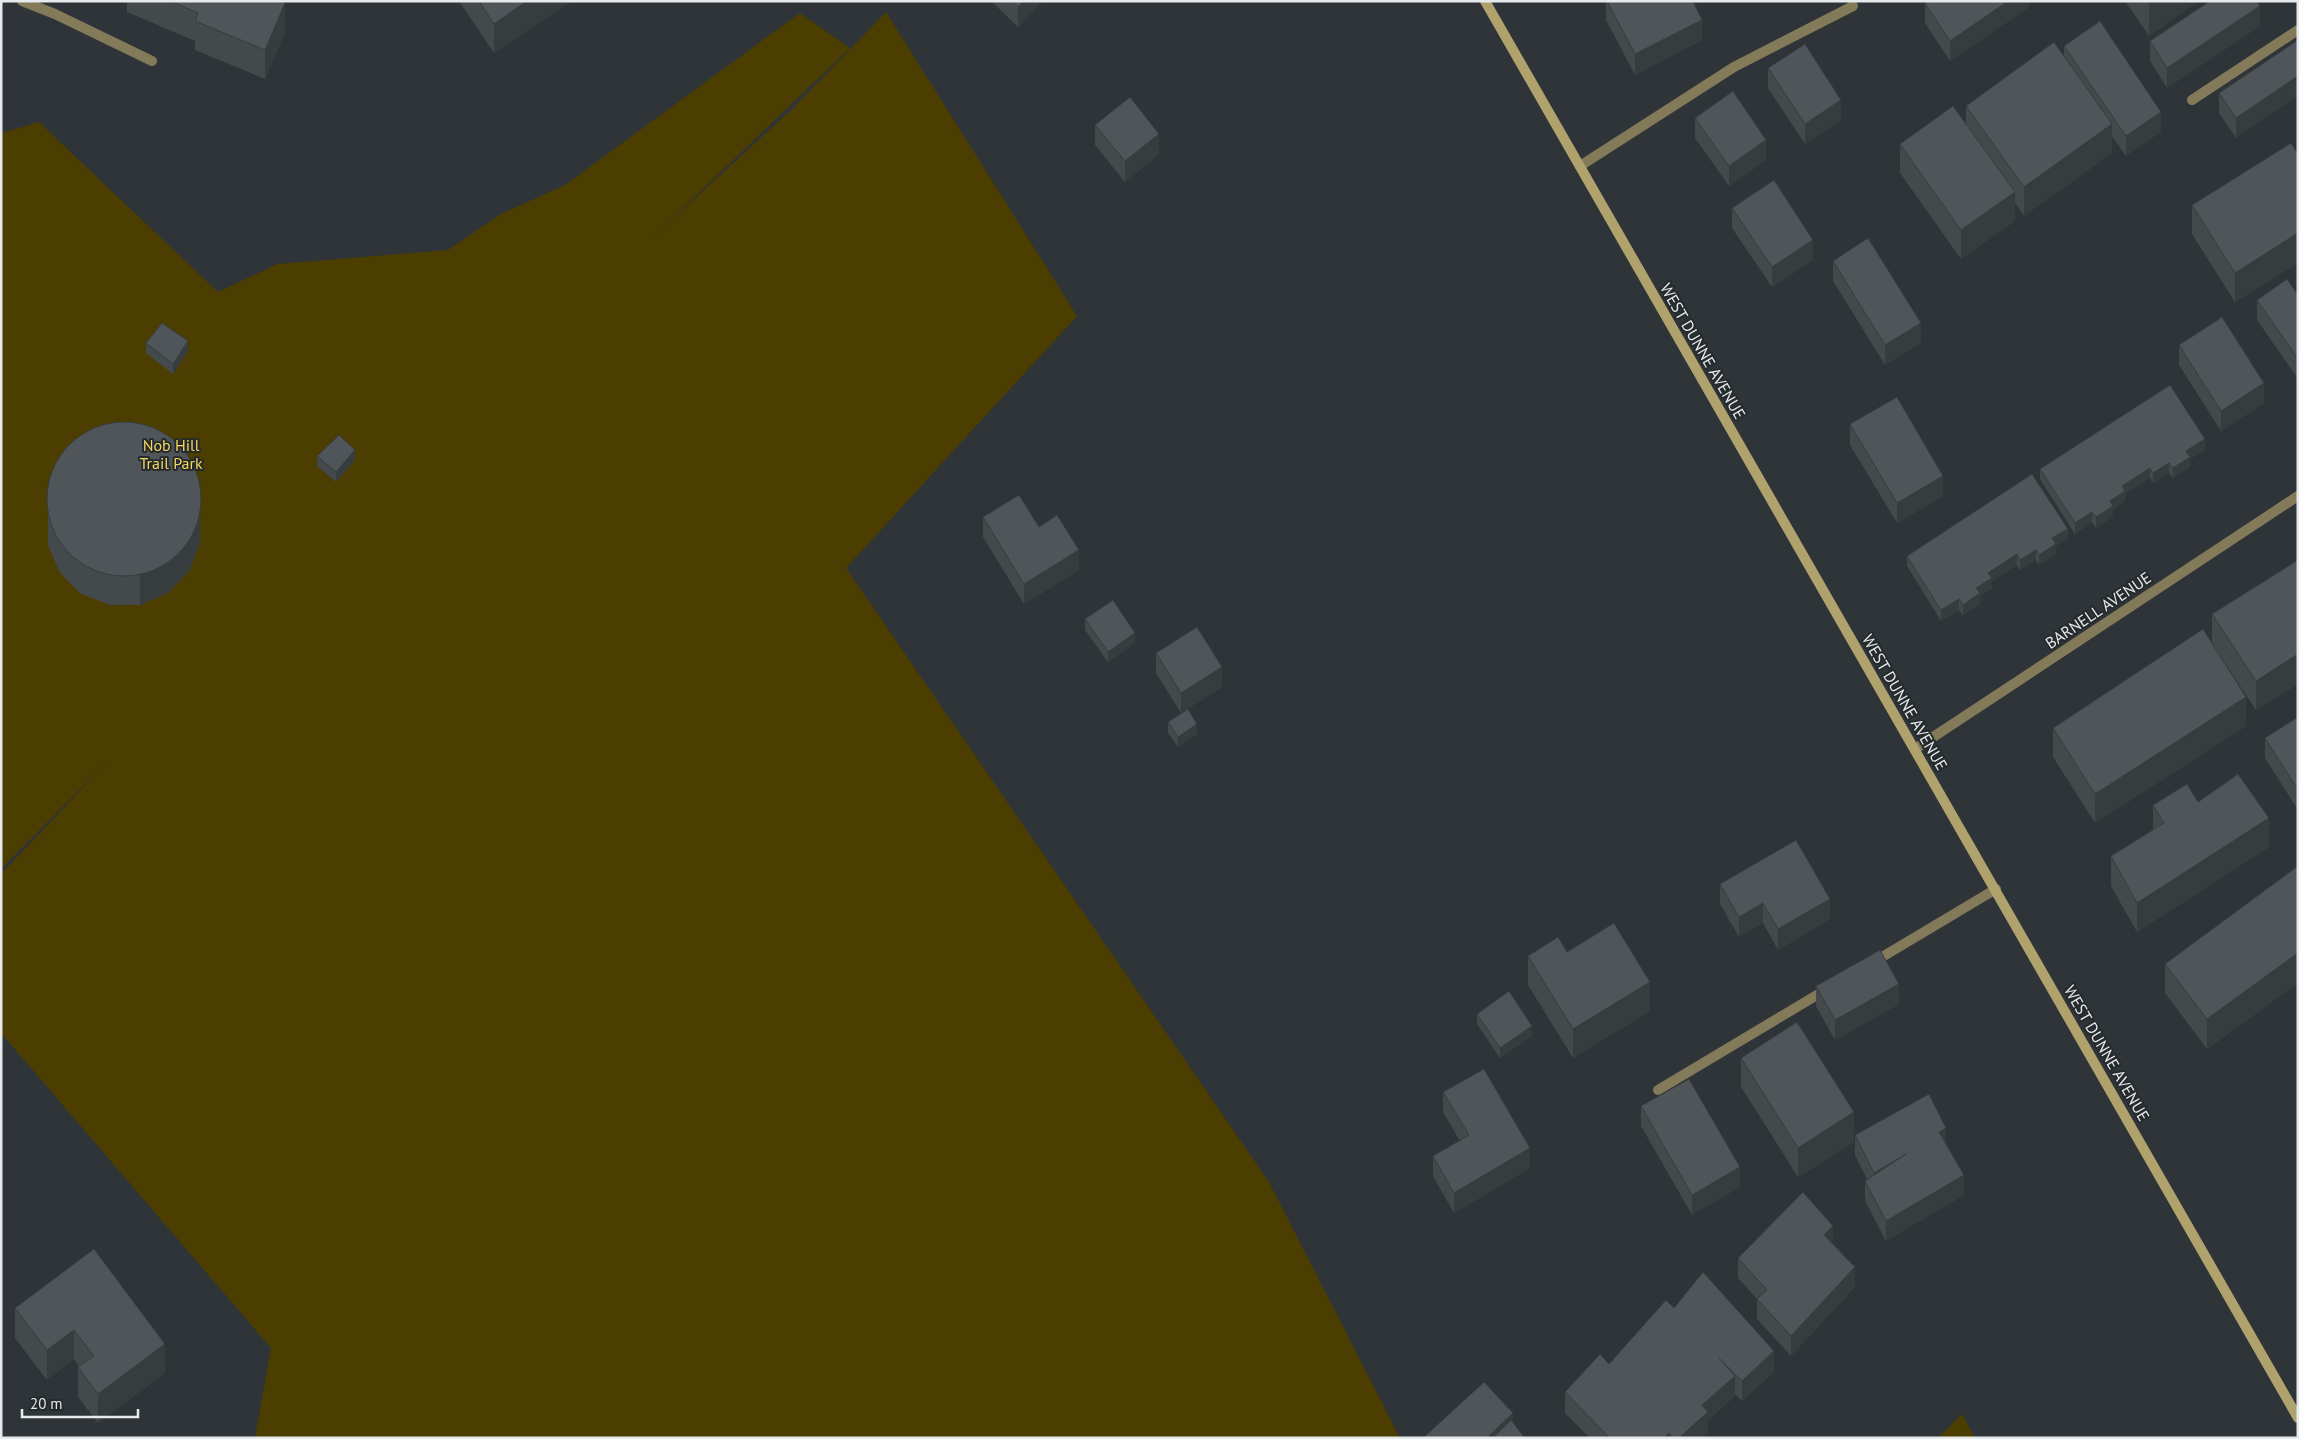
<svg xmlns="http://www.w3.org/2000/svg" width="2299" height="1439" font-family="'PT Sans',sans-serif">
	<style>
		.green { fill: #4b3e00 }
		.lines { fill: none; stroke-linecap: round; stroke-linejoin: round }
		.service { stroke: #837a59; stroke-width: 10 }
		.minor { stroke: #837a59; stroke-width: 10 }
		.secondary { stroke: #b0a26c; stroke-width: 10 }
		.wall { fill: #44494c }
		.shaded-wall { fill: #373c3e }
		.building { fill: #4f5558; stroke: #373c3e }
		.labels { text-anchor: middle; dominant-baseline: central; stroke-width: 4; stroke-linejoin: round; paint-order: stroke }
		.street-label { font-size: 16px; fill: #e7eaec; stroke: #252a2d }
		.park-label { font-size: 16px; fill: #f4d661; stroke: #252a2d }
	</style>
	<rect width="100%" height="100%" fill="#2f3438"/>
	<!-- green -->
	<path class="green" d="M 886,12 L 1077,316 L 846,568 L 1269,1182 L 1400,1438 L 255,1438 L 271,1348 L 1,1033 L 1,874 L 111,758 L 1,869 L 1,133 L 39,122 L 218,292 L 277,264 L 448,250 L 501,214 L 565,185 L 800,13 L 850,48 L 654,236 L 792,109 Z
		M 1962,1414 L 1975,1438 L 1938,1438 Z"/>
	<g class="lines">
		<!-- service -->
		<path class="service" d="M 22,1 L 55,14 L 152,61
			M 1580,166 L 1734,67 L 1853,6
			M 1872,963 L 1996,889
			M 1658,1090 L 1827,989"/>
		<!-- minor -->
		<path class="minor" d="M 2192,100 L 2298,30
			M 1915,749 L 2298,496"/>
		<!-- secondary -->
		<path class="secondary" d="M 1485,1 L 2298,1418"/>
	</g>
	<!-- wall -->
	<path class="wall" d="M 127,1 L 280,1 L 285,32 L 265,79 L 195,50 L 195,41 L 127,12 Z
		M 459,1 L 571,1 L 494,53 Z
		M 991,1 L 1043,1 L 1018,27 Z
		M 1606,1 L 1693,1 L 1702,40 L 1635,75 L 1606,20 Z
		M 2029,1 L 2029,7 L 1950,61 L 1925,23 L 1925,3 Z
		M 2125,1 L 2198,1 L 2149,36 Z
		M 2260,26 L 2167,88 L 2150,61 L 2150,41 Z
		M 2298,40 L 2236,138 L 2219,113 L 2219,93 Z
		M 2064,46 L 2161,132 L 2126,156 L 2112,136 L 2112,153 L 2024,216 L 2015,203 L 2015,221 L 1961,259 L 1900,173 L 1900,144 L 1966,123 L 1966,106 L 2064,57 Z
		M 1768,68 L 1841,120 L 1805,144 L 1768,88 Z
		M 1695,118 L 1766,160 L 1729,186 L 1695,138 Z
		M 1095,125 L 1159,154 L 1125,182 L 1095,145 Z
		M 2298,154 L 2298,263 L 2235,302 L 2192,234 L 2192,205 Z
		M 1732,208 L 1813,260 L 1772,287 L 1732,228 Z
		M 1833,261 L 1921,343 L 1885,365 L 1833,281 Z
		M 2298,295 L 2298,379 L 2257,320 L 2257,300 Z
		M 146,343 L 188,351 L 173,374 L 146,353 Z
		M 2179,345 L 2264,403 L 2221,431 L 2179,365 Z
		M 1850,424 L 1943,496 L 1897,523 L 1850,445 Z
		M 2205,450 L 2190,459 L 2190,467 L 2173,478 L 2169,473 L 2153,483 L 2150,478 L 2125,494 L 2125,501 L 2113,509 L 2113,516 L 2096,528 L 2092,522 L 2075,534 L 2040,479 L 2040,469 Z
		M 317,456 L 355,460 L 336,482 L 317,466 Z
		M 48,485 L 200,543 L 189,571 L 168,593 L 140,605 L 110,605 L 81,594 L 60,573 L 48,545 Z
		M 983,517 L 1039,527 L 1079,570 L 1024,604 L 983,537 Z
		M 2068,539 L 2056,546 L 2056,554 L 2039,565 L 2036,560 L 2020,570 L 2017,565 L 1992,581 L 1992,589 L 1980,596 L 1980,604 L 1963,615 L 1959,610 L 1941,621 L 1907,566 L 1907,556 Z
		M 2298,560 L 2298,684 L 2256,710 L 2212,644 L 2212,614 Z
		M 1085,619 L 1135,643 L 1108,662 L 1085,630 Z
		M 1156,653 L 1222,687 L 1181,713 L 1156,673 Z
		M 2298,717 L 2298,810 L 2265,758 L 2265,738 Z
		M 1168,722 L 1197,734 L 1178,747 L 1168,733 Z
		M 2246,726 L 2095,823 L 2053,757 L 2053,728 Z
		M 2198,802 L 2269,847 L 2137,932 L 2111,886 L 2111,856 L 2153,830 L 2153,805 Z
		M 2298,866 L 2298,983 L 2207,1049 L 2165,993 L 2165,964 Z
		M 1720,884 L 1830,919 L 1778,950 L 1763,923 L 1739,937 L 1720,904 Z
		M 1567,952 L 1650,1011 L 1573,1058 L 1528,985 L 1528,956 Z
		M 1816,986 L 1899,1004 L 1835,1040 L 1816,1006 Z
		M 1477,1014 L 1532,1036 L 1500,1058 L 1477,1024 Z
		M 1741,1058 L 1854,1142 L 1798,1177 L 1741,1087 Z
		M 1443,1092 L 1530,1168 L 1454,1213 L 1433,1176 L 1433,1156 L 1460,1141 L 1443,1112 Z
		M 1641,1106 L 1740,1187 L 1692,1215 L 1641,1126 Z
		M 1855,1135 L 1946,1144 L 1964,1195 L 1886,1241 L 1865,1201 L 1865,1181 L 1867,1179 L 1855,1155 Z
		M 1833,1245 L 1855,1287 L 1791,1356 L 1757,1319 L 1757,1299 L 1738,1278 L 1738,1258 Z
		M 94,1249 L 165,1373 L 98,1423 L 78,1397 L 78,1367 L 79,1367 L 74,1359 L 47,1380 L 15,1338 L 15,1308 Z
		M 1674,1308 L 1774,1372 L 1742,1401 L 1735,1394 L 1735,1396 L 1708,1420 L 1708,1432 L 1701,1438 L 1590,1438 L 1565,1413 L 1565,1392 L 1609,1364 Z"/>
	<!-- shaded-wall -->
	<path class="shaded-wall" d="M 527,1 L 571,1 L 494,53 L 494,24 Z
		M 1024,1 L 1043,1 L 1018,27 L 1018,7 Z
		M 2008,1 L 2029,1 L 2029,7 L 1950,61 L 1950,41 Z
		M 2149,1 L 2198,1 L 2149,36 Z
		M 285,3 L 285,32 L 265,79 L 265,50 Z
		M 2260,6 L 2260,26 L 2167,88 L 2167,68 Z
		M 1702,20 L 1702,40 L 1635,75 L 1635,54 Z
		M 2298,76 L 2298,96 L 2236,138 L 2236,118 Z
		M 1841,100 L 1841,120 L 1805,144 L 1805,124 Z
		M 2161,112 L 2161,132 L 2126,156 L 2126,136 Z
		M 2112,124 L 2112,153 L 2024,216 L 2024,187 Z
		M 1159,134 L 1159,154 L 1125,182 L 1125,161 Z
		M 1766,140 L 1766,160 L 1729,186 L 1729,166 Z
		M 2015,192 L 2015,221 L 1961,259 L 1961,230 Z
		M 2298,233 L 2298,263 L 2235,302 L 2235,273 Z
		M 1813,240 L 1813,260 L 1772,287 L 1772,267 Z
		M 1921,323 L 1921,343 L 1885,365 L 1885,345 Z
		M 188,341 L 188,351 L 173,374 L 173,364 Z
		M 2264,383 L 2264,403 L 2221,431 L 2221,411 Z
		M 2205,439 L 2205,450 L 2190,459 L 2190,467 L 2173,478 L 2173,468 L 2186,451 Z
		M 355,450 L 355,460 L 336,482 L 336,472 Z
		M 2169,463 L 2169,473 L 2153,483 L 2153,473 Z
		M 2150,468 L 2150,478 L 2125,494 L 2125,501 L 2113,509 L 2113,516 L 2096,528 L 2096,517 L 2122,486 Z
		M 1943,476 L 1943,496 L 1897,523 L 1897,503 Z
		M 2092,512 L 2092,522 L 2075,534 L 2075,523 Z
		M 200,514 L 200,543 L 189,571 L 168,593 L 140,605 L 140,576 Z
		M 2068,529 L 2068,539 L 2056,546 L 2056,554 L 2039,565 L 2039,555 L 2052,538 Z
		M 1079,550 L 1079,570 L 1024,604 L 1024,584 Z
		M 2036,550 L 2036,560 L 2020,570 L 2020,560 Z
		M 2017,554 L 2017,565 L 1992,581 L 1992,589 L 1980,596 L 1980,604 L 1963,615 L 1963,605 L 1988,573 Z
		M 1959,599 L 1959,610 L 1941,621 L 1941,610 Z
		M 1135,633 L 1135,643 L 1108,662 L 1108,652 Z
		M 2298,654 L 2298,684 L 2256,710 L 2256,681 Z
		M 1222,667 L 1222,687 L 1181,713 L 1181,693 Z
		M 2246,697 L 2246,726 L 2095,823 L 2095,794 Z
		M 1197,724 L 1197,734 L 1178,747 L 1178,737 Z
		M 2269,818 L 2269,847 L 2137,932 L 2137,903 Z
		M 1830,899 L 1830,919 L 1778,950 L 1778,929 Z
		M 1763,903 L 1763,923 L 1739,937 L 1739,917 Z
		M 2298,953 L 2298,983 L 2207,1049 L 2207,1019 Z
		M 1650,982 L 1650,1011 L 1573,1058 L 1573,1029 Z
		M 1899,984 L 1899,1004 L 1835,1040 L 1835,1020 Z
		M 1532,1026 L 1532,1036 L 1500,1058 L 1500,1048 Z
		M 1854,1112 L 1854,1142 L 1798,1177 L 1798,1148 Z
		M 1946,1128 L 1946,1148 L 1939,1132 Z
		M 1530,1148 L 1530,1168 L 1454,1213 L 1454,1193 Z
		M 1906,1154 L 1874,1193 L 1874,1173 Z
		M 1740,1167 L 1740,1187 L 1692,1215 L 1692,1195 Z
		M 1964,1175 L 1964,1195 L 1886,1241 L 1886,1221 Z
		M 1833,1226 L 1833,1246 L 1824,1235 Z
		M 1855,1267 L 1855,1287 L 1791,1356 L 1791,1336 Z
		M 74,1330 L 74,1359 L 47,1380 L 47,1350 Z
		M 165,1344 L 165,1373 L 98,1423 L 98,1394 Z
		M 1774,1351 L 1774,1372 L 1742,1401 L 1742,1381 Z
		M 1735,1376 L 1735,1396 L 1708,1420 L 1708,1432 L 1701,1438 L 1679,1438 L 1702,1405 Z
		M 1513,1413 L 1513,1433 L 1508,1438 L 1487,1438 Z
		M 1669,1433 L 1669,1438 L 1664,1438 Z"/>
	<!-- building -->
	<path class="building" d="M 170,1 L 280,1 L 285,3 L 265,50 L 195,21 L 198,13 Z
		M 479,1 L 527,1 L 494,24 Z
		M 1012,1 L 1024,1 L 1018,7 Z
		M 1607,1 L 1693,1 L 1702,20 L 1635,54 Z
		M 1928,1 L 2008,1 L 1950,41 L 1925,3 Z
		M 2210,1 L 2257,1 L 2260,6 L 2167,68 L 2150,41 Z
		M 2100,21 L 2161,112 L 2126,136 L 2064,46 Z
		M 2298,40 L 2298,76 L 2236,118 L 2219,93 Z
		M 2054,42 L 2112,124 L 2024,187 L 1966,106 Z
		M 1805,44 L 1841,100 L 1805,124 L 1768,68 Z
		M 1733,91 L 1766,140 L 1729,166 L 1695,118 Z
		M 1130,97 L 1159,134 L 1125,161 L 1095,125 Z
		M 1953,106 L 2015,192 L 1961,230 L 1900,144 Z
		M 2291,143 L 2298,154 L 2298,233 L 2235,273 L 2192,205 Z
		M 1774,180 L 1813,240 L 1772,267 L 1732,208 Z
		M 1868,238 L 1921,323 L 1885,345 L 1833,261 Z
		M 2287,279 L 2298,295 L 2298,359 L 2257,300 Z
		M 2222,317 L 2264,383 L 2221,411 L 2179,345 Z
		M 162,323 L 188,341 L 173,364 L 146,343 Z
		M 2170,385 L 2205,439 L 2186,451 L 2190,457 L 2173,468 L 2169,463 L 2153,473 L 2150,468 L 2122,486 L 2125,491 L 2110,501 L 2113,506 L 2096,517 L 2092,512 L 2075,523 L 2040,469 Z
		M 1897,397 L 1943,476 L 1897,503 L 1850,424 Z
		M47 499a77 77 0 1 1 154 0a77 77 0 1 1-154 0Z
		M 339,435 L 355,450 L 336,472 L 317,456 Z
		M 2032,474 L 2068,529 L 2052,538 L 2056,544 L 2039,555 L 2036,550 L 2020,560 L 2017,554 L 1988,573 L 1992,578 L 1976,588 L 1980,593 L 1963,605 L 1959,599 L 1941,610 L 1907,556 Z
		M 1019,495 L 1039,527 L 1057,515 L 1079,550 L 1024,584 L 983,517 Z
		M 2298,560 L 2298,654 L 2256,681 L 2212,614 Z
		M 1113,600 L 1135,633 L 1108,652 L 1085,619 Z
		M 1197,627 L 1222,667 L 1181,693 L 1156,653 Z
		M 2203,629 L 2246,697 L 2095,794 L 2053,728 Z
		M 1188,709 L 1197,724 L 1178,737 L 1168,722 Z
		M 2298,717 L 2298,790 L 2265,738 Z
		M 2238,774 L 2269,818 L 2137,903 L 2111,856 L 2164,823 L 2153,805 L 2187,784 L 2198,802 Z
		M 1796,840 L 1830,899 L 1778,929 L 1763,903 L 1739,917 L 1720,884 Z
		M 2298,866 L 2298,953 L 2207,1019 L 2165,964 Z
		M 1614,923 L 1650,982 L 1573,1029 L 1528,956 L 1558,937 L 1567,952 Z
		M 1880,950 L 1899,984 L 1835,1020 L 1816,986 Z
		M 1509,991 L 1532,1026 L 1500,1048 L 1477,1014 Z
		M 1797,1022 L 1854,1112 L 1798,1148 L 1741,1058 Z
		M 1484,1069 L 1530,1148 L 1454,1193 L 1433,1156 L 1469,1135 L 1443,1092 Z
		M 1689,1079 L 1740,1167 L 1692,1195 L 1641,1106 Z
		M 1929,1094 L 1946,1128 L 1939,1132 L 1964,1175 L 1886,1221 L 1865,1181 L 1906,1154 L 1874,1173 L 1855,1135 Z
		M 1803,1192 L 1833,1226 L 1824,1235 L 1855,1267 L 1791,1336 L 1757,1299 L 1767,1290 L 1738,1258 Z
		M 94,1249 L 165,1344 L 98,1394 L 78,1367 L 94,1356 L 74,1330 L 47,1350 L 15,1308 Z
		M 1703,1272 L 1774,1351 L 1742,1381 L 1719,1358 L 1735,1376 L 1702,1405 L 1708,1412 L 1679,1438 L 1673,1438 L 1669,1433 L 1664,1438 L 1610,1438 L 1565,1392 L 1600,1354 L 1609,1364 L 1666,1300 L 1674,1308 Z
		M 1484,1382 L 1513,1413 L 1487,1438 L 1423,1438 Z
		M 1511,1420 L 1525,1438 L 1493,1438 Z"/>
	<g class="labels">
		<!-- street labels -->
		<g class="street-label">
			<text transform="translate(1703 351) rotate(60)">WEST DUNNE AVENUE</text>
			<text transform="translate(2098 610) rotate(-34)">BARNELL AVENUE</text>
			<text transform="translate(1905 702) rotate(60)">WEST DUNNE AVENUE</text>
			<text transform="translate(2107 1053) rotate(60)">WEST DUNNE AVENUE</text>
		</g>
		<!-- park labels -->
		<g class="park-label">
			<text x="171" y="445">Nob Hill<tspan x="171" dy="18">Trail Park</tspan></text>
		</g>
	</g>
	<!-- border -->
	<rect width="2299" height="1439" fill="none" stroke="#e7eaec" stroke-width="5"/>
	<!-- scale -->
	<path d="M22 1409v8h116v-8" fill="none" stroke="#e7eaec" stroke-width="2.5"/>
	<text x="30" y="1409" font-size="15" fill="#e7eaec" stroke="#252a2d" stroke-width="4" paint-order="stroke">20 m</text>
</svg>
